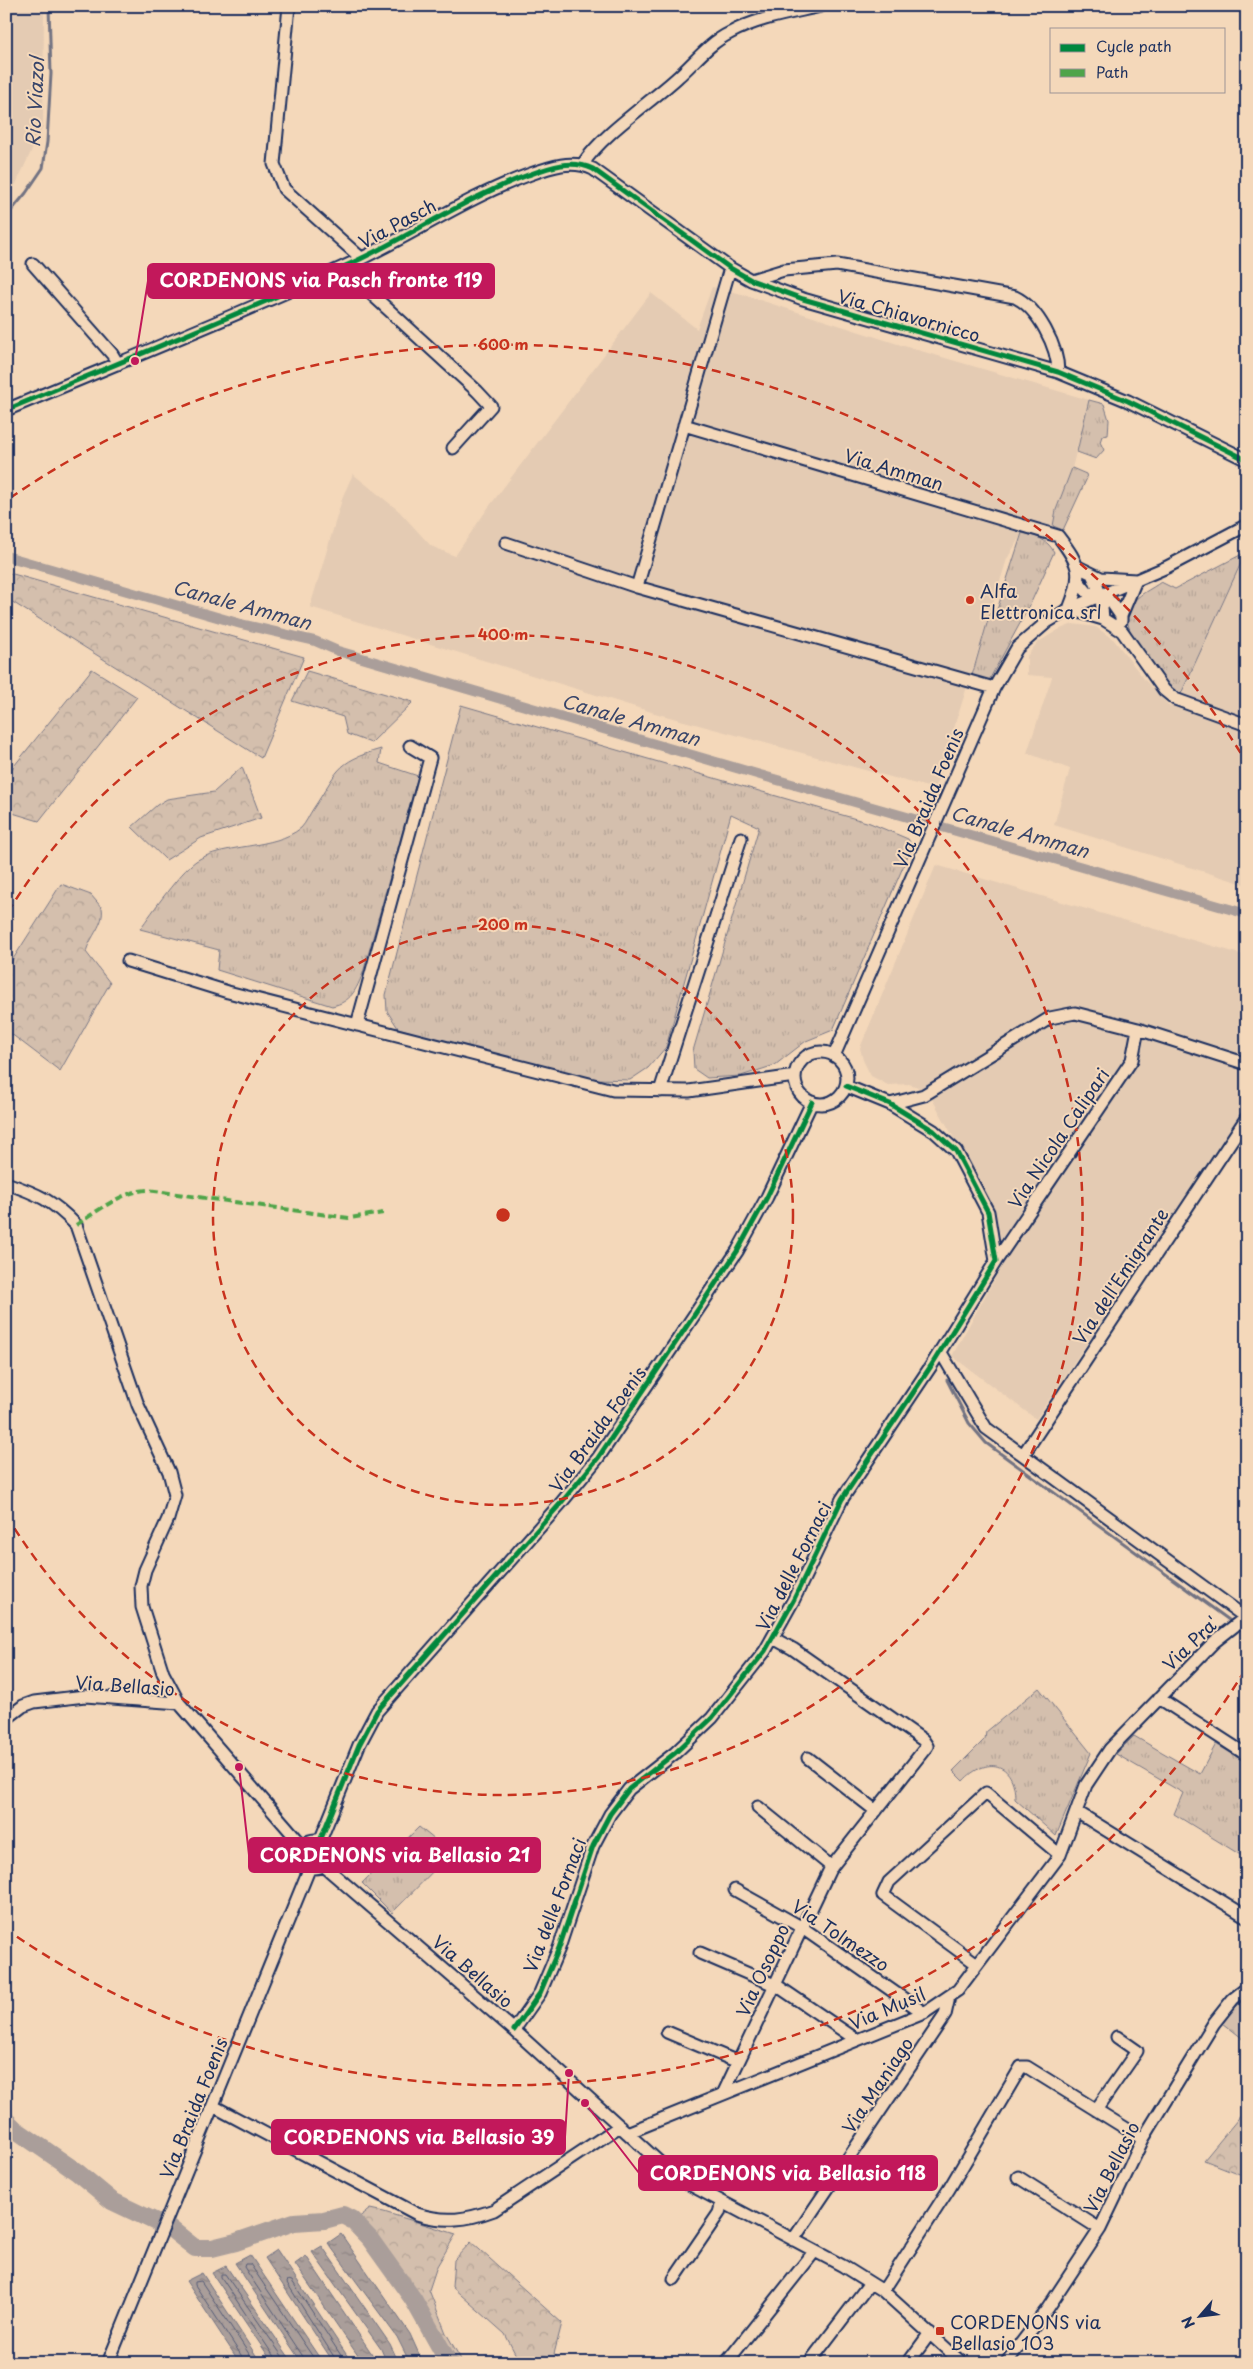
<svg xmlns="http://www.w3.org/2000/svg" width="1253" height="2369" font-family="'Playpen Sans',sans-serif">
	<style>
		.built { fill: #e4cbb3 }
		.grass { fill: url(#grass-tufts); stroke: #787786 }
		.forest { fill: url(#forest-crowns); stroke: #787786 }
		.water { fill: url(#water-ripples); stroke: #717282 }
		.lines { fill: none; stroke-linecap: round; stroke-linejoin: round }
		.shore { stroke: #545b76; stroke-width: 1 }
		.stream { stroke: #717282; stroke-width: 3 }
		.canal { stroke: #aa9e9a; stroke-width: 10 }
		.river { stroke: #aa9e9a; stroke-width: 18 }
		.minor-casing { stroke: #1b2f5e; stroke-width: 15 }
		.minor { stroke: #f4d8ba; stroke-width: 11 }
		.quiet { stroke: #4fa44a; stroke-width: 4; stroke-dasharray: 8 4; stroke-linecap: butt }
		.cycleway-casing { stroke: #f4d8ba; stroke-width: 8 }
		.cycleway { stroke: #00873e; stroke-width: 5 }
		.ring { fill: none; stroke: #c8321e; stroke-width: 2.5; stroke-dasharray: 9 6 }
		.poi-dot { fill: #c8321e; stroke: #f4d8ba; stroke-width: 2 }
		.labels { text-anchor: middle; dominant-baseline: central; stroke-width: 4; stroke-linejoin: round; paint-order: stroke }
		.street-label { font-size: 18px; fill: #1b2f5e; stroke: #f4d8ba }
		.poi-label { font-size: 18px; fill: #1b2f5e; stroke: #f4d8ba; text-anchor: start }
		.water-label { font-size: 19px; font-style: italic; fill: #38456a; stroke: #f4d8ba }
		.centre { fill: #c8321e; stroke: #f4d8ba; stroke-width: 2.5 }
		.ring-label { font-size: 15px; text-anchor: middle; font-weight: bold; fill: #c8321e; stroke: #f4d8ba; stroke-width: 4; stroke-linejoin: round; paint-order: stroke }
		.leader { fill: none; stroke: #c2185b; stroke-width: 2 }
		.callout-dot { fill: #c2185b; stroke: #f4d8ba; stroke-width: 2 }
		.callout { fill: #c2185b; stroke: #c2185b; stroke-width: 2 }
		.callout-label { font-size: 19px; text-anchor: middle; font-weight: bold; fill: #fff }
	</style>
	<defs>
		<pattern id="grass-tufts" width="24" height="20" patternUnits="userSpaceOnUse" patternTransform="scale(1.25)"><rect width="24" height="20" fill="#d4bfad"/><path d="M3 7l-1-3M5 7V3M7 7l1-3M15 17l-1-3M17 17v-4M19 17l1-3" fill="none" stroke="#b5a497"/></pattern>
		<pattern id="forest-crowns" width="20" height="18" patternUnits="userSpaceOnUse" patternTransform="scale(1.25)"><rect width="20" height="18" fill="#d4bfad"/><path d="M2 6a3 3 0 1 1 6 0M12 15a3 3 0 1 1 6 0" fill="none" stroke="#b5a497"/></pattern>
		<pattern id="water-ripples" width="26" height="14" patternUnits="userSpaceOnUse" patternTransform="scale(1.25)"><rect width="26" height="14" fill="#aa9e9a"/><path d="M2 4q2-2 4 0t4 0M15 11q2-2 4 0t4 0" fill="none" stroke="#8a8181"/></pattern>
	</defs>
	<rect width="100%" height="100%" fill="#f4d8ba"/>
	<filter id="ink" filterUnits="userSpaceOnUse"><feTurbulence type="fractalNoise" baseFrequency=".02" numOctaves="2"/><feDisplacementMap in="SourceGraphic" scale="10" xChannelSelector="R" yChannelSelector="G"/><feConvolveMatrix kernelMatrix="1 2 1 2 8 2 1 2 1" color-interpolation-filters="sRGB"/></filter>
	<g filter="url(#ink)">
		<!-- built -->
		<path class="built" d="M 6,6 L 44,6 L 43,126 L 16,184 L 6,195 Z
			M 712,287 L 738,293 L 904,346 L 1089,400 L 1072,468 L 1056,510 L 1053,526 L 1022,533 L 1007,559 L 935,789 L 658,714 L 310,607 L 343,496 L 353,474 L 399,511 L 431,546 L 455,556 L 488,508 L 651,293 L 697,329 Z
			M 1247,551 L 1247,885 L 1054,825 L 1070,769 L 1027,753 L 1052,677 L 1027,675 L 1027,656 L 1037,643 L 1058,630 L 1073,624 L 1096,627 L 1114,640 L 1145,680 L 1170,707 L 1180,696 Z
			M 936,865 L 1247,956 L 1247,1104 L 1036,1419 L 952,1356 L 1008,1255 L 990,1209 L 954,1138 L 927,1090 L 909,1084 L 888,1085 L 871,1076 L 863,1060 L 860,1048 Z"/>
		<!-- grass -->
		<path class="grass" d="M 1089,400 L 1104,404 L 1109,420 L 1108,435 L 1102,436 L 1100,442 L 1104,450 L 1096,459 L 1077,452 Z
			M 1072,468 L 1086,474 L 1087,478 L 1063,530 L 1053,526 L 1056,510 Z
			M 1022,533 C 1036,536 1047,539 1054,552 L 1029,607 L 988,682 L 971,679 L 990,613 L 996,613 Z
			M 1246,552 L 1180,696 C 1166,683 1132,643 1128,624 C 1127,619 1128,611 1131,606 C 1136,595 1152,589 1161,582 L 1175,589 Z
			M 461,705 L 870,823 L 908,839 L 912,846 L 833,1030 L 806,1041 L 775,1065 L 741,1076 L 707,1078 L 694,1069 L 693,1051 L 759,827 L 731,814 L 666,1047 L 648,1068 L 630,1080 L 565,1078 L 398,1028 L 387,1011 L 386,995 Z
			M 381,749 L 379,763 L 418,776 L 363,973 C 356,990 351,1002 332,1006 L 217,970 L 219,950 L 140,929 C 153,911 179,873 196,861 C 223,843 274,850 301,828 C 306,823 309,815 313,809 C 338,772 334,762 381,749 Z
			M 1039,1688 L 1091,1753 L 1056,1836 L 1015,1799 C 1015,1761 986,1756 963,1781 L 953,1771 L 985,1739 L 986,1732 Z
			M 1134,1736 L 1200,1774 L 1216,1744 L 1247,1763 L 1247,1859 L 1174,1814 L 1183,1793 L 1116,1754 Z
			M 419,1827 L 451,1853 L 392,1913 L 362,1883 Z"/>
		<!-- forest -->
		<path class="forest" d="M 6,572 L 304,657 L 261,758 L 6,598 Z
			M 92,669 L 137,697 L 39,821 L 6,811 L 6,776 Z
			M 307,671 L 413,702 L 371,743 L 347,734 L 343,717 L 292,701 Z
			M 242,767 L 261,818 L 201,838 L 166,860 L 132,827 L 157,805 L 167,799 L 214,792 Z
			M 61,884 L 91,895 L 102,908 C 105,924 90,936 86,952 L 110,983 L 60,1071 L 6,1030 L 6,970 Z
			M 1247,1997 L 1247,2042 L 1223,2023 L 1229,2013 Z
			M 1247,2108 L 1247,2168 L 1242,2175 L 1204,2160 Z
			M 370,2209 L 384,2212 L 456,2234 L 437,2266 L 429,2290 L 446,2333 L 463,2363 L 449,2363 L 413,2299 L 359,2227 L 358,2218 Z
			M 471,2242 L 562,2323 L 554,2354 L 563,2363 L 520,2363 L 505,2334 L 452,2287 L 454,2260 Z"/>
		<!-- water -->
		<path class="water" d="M 341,2234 L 410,2334 L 423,2363 L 410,2363 L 397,2337 L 328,2243 Z
			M 322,2246 L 390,2344 L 399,2363 L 387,2363 L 381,2349 L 312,2252 Z
			M 277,2250 L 352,2363 L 334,2363 L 265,2258 Z
			M 250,2255 L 323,2363 L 302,2363 L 235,2263 Z
			M 306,2256 L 372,2354 L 377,2363 L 363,2363 L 295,2264 Z
			M 226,2266 L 293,2363 L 273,2363 L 212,2273 Z
			M 202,2273 L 261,2363 L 240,2363 L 186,2281 Z"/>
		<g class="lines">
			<!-- shore -->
			<path class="shore" d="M 244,2363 L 243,2358 L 195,2285 L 195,2282 L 201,2281 L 255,2363
				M 276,2363 L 275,2358 L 221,2277 L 221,2274 L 225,2274 L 287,2363
				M 305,2363 L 304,2358 L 244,2267 L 245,2264 L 250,2264 L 317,2363
				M 338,2363 L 287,2283 L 288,2280 L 292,2281 L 346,2363"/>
			<!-- stream -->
			<path class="stream" d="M 6,217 L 26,193 L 43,168 L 47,142 L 51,74 L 49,6
				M 947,1380 L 969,1423 L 986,1443 L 1229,1620"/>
			<!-- canal -->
			<path class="canal" d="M 6,556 L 241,624 L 315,641 L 338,651 L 767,777 L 1247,914"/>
			<!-- river -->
			<path class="river" d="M 6,2120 L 16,2130 L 77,2172 L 112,2201 L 171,2229 L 195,2248 L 212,2248 L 236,2242 L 294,2222 L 324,2220 L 343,2215 L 351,2219 L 370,2239 L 413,2299 L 449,2363"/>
			<!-- minor casing -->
			<g class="minor-casing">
				<path id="minor" d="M 289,6 L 274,164 L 284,189 L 361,258
					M 583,164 C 601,135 651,102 678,77 C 695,62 709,43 730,33 C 757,18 791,13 821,6
					M 33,264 L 112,354 L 118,364
					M 343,268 L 477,391 L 491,406 L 453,448
					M 730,268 L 637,587 L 994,688
					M 751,280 L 784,270 L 837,265 L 1015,297 C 1038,308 1058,347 1058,372
					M 6,410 C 118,363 231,318 341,268 C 405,240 462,199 528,175 C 550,167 571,159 593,169 L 730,268 L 751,280 L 803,299 L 1058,372 L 1128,401 L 1247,460
					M 684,425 L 1058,536 C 1081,566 1083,574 1069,609 L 1103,619 L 1122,631 L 1164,690 L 1175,699 L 1247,725
					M 506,543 L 637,587
					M 1078,567 L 1101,578 L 1136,580 L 1121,616
					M 1092,574 L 1101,596 L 1103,619
					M 1078,581 L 1087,592 L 1101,596 L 1112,603 L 1121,616 L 1121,621
					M 128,961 L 228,992 L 613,1090 L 689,1091 L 795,1076
					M 357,1025 L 430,758 L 410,746
					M795 1078a26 26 0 1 1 52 0a26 26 0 1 1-52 0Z
					M 834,1056 L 994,688 L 1017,648 L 1047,622 L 1069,609 L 1167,567 L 1247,525
					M 660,1091 L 741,838
					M 890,1104 L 924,1095 L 1050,1018 L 1075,1013 L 1138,1029 L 1247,1064
					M 6,1183 C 38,1194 52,1200 76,1225 L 138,1405 L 169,1472 L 175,1495 L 168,1519 L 145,1570 L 141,1586 L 142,1607 L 163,1673 L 179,1703 L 303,1846
					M 996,1261 L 1132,1060 L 1138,1029
					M 940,1351 L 986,1428 L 1245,1617
					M 1023,1455 L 1247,1117
					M 1159,1698 L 1247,1755
					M 6,1719 L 23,1706 L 34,1702 L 85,1696 L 179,1703
					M 808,1758 L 876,1811
					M 758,1807 L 832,1867
					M 1077,1812 L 1247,1917
					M301 1854a14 14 0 1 1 28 0a14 14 0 1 1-28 0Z
					M 320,1841 L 359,1745 L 377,1711 L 561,1503 L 598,1458 L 738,1250 L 767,1197 L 812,1102
					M 323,1865 L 514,2030 L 669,2171 L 683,2181 L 843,2266 L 883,2291 L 962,2363
					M 735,1890 L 801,1927 L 924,2013
					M 700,1953 L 779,1987 L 857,2040
					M 977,1964 L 883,1895 L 889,1882 L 986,1793 L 1060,1855
					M 514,2030 L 540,1993 L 559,1948 L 593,1846 L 610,1814 L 629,1789 L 675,1753 L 712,1718 L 765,1651 L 794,1599 L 842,1499 L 931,1366 L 996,1261 L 988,1212 L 956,1151 L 934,1131 L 890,1104 L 846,1086
					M 667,2032 L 738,2062
					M 724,2092 L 830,1869 L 927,1746 L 923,1740 L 793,1649 L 773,1638
					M 213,2106 L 417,2214 C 445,2223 467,2220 494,2210 L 620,2126
					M 1096,2110 L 1137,2051 L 1117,2037
					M 627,2133 L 924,2013 L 958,1990 L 1060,1855 L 1086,1785 L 1110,1749 L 1214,1642 L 1247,1616
					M 1018,2177 L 1100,2229
					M 793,2240 L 945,2015 L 949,1997
					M 674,2279 L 719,2213 L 722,2202
					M 883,2291 L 949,2189 L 1021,2067 L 1027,2067 L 1143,2139
					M 108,2363 L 310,1867
					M 726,2363 L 814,2252
					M 809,2363 L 870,2283
					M 908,2363 L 930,2333
					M 1006,2363 L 1048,2308 L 1100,2229 L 1143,2139 L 1214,2023 L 1233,1999 L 1247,1988"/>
			</g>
			<!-- minor -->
			<use href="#minor" class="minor"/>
			<!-- quiet -->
			<path class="quiet" d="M 76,1225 C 98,1211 122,1191 148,1190 L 349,1218 L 383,1213"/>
			<!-- cycleway casing -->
			<g class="cycleway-casing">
				<path id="cycleway" d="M 6,410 C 118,363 231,318 341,268 C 405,240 462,199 528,175 C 550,167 571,159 593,169 L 730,268 L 751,280 L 803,299 L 1058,372 L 1128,401 L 1247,460
					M 320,1841 L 359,1745 L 377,1711 L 561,1503 L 598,1458 L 738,1250 L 767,1197 L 812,1102
					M 514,2030 L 540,1993 L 559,1948 L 593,1846 L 610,1814 L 629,1789 L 675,1753 L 712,1718 L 765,1651 L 794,1599 L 842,1499 L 931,1366 L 996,1261 L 988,1212 L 956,1151 L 934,1131 L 890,1104 L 846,1086"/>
			</g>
			<!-- cycleway -->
			<use href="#cycleway" class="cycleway"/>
		</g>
	</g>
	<!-- distance rings -->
	<g class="ring">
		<circle cx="503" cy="1215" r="290"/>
		<path d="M8 912A580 580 0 1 1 8 1518"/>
		<path d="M1245 1670A870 870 0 0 1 10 1932M10 498A870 870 0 0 1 1245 760"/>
	</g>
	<!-- markers -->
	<g class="poi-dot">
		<circle cx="970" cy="600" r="5"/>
		<rect x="935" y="2326" width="10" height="10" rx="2.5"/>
	</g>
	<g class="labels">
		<!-- street labels -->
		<g class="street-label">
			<text transform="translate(397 223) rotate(-28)">Via Pasch</text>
			<text transform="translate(909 315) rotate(16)">Via Chiavornicco</text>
			<text transform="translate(894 469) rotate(17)">Via Amman</text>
			<text transform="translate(928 798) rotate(-67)">Via Braida Foenis</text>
			<text transform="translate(1058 1138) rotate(-56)">Via Nicola Calipari</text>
			<text transform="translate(1120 1276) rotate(-57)">Via dell'Emigrante</text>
			<text transform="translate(597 1429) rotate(-54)">Via Braida Foenis</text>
			<text transform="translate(793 1566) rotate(-63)">Via delle Fornaci</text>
			<text transform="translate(1190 1643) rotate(-44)">Via Pra'</text>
			<text transform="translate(125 1685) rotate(4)">Via Bellasio</text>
			<text transform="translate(554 1905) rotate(-69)">Via delle Fornaci</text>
			<text transform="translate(841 1935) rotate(34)">Via Tolmezzo</text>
			<text transform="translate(762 1970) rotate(-65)">Via Osoppo</text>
			<text transform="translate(473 1971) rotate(41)">Via Bellasio</text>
			<text transform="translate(887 2008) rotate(-23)">Via Musil</text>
			<text transform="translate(877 2085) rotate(-56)">Via Maniago</text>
			<text transform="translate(193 2108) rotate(-68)">Via Braida Foenis</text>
			<text transform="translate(1111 2167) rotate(-63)">Via Bellasio</text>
		</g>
		<!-- poi labels -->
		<g class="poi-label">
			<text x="980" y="590">Alfa<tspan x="980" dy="21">Elettronica srl</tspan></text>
			<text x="950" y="2321">CORDENONS via<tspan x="950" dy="21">Bellasio 103</tspan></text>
		</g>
		<!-- water labels -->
		<g class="water-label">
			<text transform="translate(34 102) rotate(-87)">Rio Viazol</text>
			<text transform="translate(242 604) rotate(15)">Canale Amman</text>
			<text transform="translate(631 719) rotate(16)">Canale Amman</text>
			<text transform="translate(1020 831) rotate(16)">Canale Amman</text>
		</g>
	</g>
	<circle cx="503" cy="1215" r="8" class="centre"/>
	<g class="ring-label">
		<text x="503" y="350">600 m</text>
		<text x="503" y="640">400 m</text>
		<text x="503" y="930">200 m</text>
	</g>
	<!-- callouts -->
	<path class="leader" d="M135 361L148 281M239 1767L249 1855M569 2073L565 2137M585 2103L639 2173"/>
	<g class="callout-dot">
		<circle cx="135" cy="361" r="5"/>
		<circle cx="239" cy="1767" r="5"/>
		<circle cx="569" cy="2073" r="5"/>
		<circle cx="585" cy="2103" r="5"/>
	</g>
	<g class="callout">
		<rect x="148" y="264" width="346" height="34" rx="5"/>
		<rect x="249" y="1838" width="291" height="34" rx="5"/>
		<rect x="272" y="2120" width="293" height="34" rx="5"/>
		<rect x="639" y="2156" width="298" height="34" rx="5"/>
	</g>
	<g class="callout-label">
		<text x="321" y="287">CORDENONS via Pasch fronte 119</text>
		<text x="395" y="1862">CORDENONS via Bellasio 21</text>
		<text x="419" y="2144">CORDENONS via Bellasio 39</text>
		<text x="788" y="2180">CORDENONS via Bellasio 118</text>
	</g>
	<!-- margin -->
	<rect width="1253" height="2369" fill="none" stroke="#f4d8ba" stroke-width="25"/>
	<rect x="12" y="12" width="1228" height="2344" fill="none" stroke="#1b2f5e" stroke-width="2" filter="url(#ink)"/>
	<!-- legend -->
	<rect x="1050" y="28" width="175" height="65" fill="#f4d8ba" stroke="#9d9495"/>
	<rect x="1060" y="44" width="25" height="8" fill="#00873e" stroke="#9d9495"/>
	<text x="1096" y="52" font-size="15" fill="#1b2f5e">Cycle path</text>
	<rect x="1060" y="69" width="25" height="8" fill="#4fa44a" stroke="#9d9495"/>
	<text x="1096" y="78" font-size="15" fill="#1b2f5e">Path</text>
	<!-- north arrow -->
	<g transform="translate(1200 2316) rotate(242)" stroke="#f4d8ba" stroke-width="4" paint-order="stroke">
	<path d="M0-4L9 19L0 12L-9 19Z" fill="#1b2f5e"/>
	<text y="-8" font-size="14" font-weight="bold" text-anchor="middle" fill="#1b2f5e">N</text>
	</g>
</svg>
